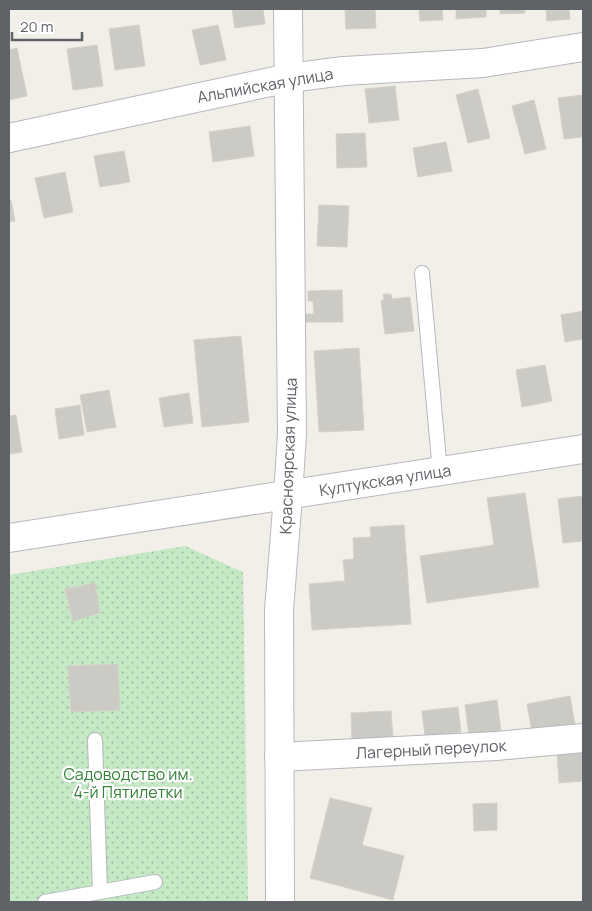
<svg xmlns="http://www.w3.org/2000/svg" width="592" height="911" font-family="Manrope,sans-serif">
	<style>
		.grass { fill: url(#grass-dots) }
		.building { fill: #cccac5; stroke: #d6d1c6 }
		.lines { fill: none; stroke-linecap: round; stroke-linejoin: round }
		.lane-casing { stroke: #b5b8bc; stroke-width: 16 }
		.street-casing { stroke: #b5b8bc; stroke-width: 30 }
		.secondary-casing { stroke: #b6babf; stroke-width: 30 }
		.lane { stroke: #fff; stroke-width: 14 }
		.street { stroke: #fff; stroke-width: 28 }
		.secondary { stroke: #fff; stroke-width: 28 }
		.labels { text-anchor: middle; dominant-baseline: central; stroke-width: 4.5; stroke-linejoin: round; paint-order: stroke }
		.street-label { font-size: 16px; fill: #5f6368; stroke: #fff }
		.park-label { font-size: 16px; fill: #348238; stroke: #fff }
	</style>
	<defs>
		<pattern id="grass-dots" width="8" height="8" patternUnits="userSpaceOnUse" patternTransform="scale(1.25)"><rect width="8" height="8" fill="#c5e8c5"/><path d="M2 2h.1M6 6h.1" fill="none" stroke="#a3c0a4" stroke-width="1.8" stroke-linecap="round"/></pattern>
	</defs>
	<rect width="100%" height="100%" fill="#f1efe8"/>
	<!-- grass -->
	<path class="grass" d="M 185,546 L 243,572 L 248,902 L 9,902 L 9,575 Z"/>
	<!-- building -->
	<path class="building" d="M 232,9 L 263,9 L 265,24 L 235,28 Z
		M 345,9 L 375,9 L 376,28 L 346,29 Z
		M 419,9 L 442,9 L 443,20 L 420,21 Z
		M 456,9 L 486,9 L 486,17 L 456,19 Z
		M 500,9 L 525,9 L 525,13 L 500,14 Z
		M 546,9 L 569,9 L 570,19 L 547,21 Z
		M 139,25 L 145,66 L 115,70 L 109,29 Z
		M 218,25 L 226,60 L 200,65 L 192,30 Z
		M 97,45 L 103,86 L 73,90 L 67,49 Z
		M 17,48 L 27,96 L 9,100 L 9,50 Z
		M 395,86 L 399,120 L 369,123 L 365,89 Z
		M 478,89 L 490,138 L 468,143 L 456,95 Z
		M 583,95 L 583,137 L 564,139 L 558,98 Z
		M 534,100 L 546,149 L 525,154 L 512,106 Z
		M 250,126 L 254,156 L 213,162 L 209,132 Z
		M 365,133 L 367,167 L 337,168 L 336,134 Z
		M 446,142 L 452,171 L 418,177 L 413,148 Z
		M 124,151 L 130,182 L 100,187 L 94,156 Z
		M 65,172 L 73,212 L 44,218 L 35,178 Z
		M 9,200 L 11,200 L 15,221 L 9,222 Z
		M 319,205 L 349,206 L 347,247 L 317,246 Z
		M 342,290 L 343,322 L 305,322 L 305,314 L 314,314 L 313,301 L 308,301 L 308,291 Z
		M 383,294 L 391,294 L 392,299 L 410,297 L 414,331 L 385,334 L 381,300 L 384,300 Z
		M 583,311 L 583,339 L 565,342 L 561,315 Z
		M 241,336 L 249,422 L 202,427 L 194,340 Z
		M 359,348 L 364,430 L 319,432 L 314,351 Z
		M 545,365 L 552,401 L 522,407 L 516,370 Z
		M 109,390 L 116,427 L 87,432 L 80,395 Z
		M 189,393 L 193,423 L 164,427 L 159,398 Z
		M 80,405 L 84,435 L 59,439 L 55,409 Z
		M 16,415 L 22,452 L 9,454 L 9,416 Z
		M 525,493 L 539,587 L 427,603 L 420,556 L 494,545 L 487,498 Z
		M 583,496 L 583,541 L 563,543 L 558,499 Z
		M 404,525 L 411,624 L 312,630 L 309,584 L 345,581 L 343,560 L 354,559 L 353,538 L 371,537 L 370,527 Z
		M 95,583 L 100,613 L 73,621 L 65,589 Z
		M 118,664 L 120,710 L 71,712 L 68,666 Z
		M 570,696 L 575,724 L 532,732 L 527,704 Z
		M 497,700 L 501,732 L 469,736 L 465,705 Z
		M 458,707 L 461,732 L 425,736 L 422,711 Z
		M 391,711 L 393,738 L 352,741 L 351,713 Z
		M 583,751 L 583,781 L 559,783 L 557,753 Z
		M 330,798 L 372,808 L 362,845 L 404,856 L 393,900 L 310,878 Z
		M 497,803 L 497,830 L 474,831 L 473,804 Z"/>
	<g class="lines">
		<!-- lane casing -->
		<g class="lane-casing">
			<path id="lane" d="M 422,273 L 440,472
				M 95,740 L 100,892
				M 45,902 L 155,882"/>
		</g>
		<!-- street casing -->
		<g class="street-casing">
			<path id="street" d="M 9,138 L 289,78 L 344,71 L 483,63 L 583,47
				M 288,496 L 292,434 L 288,9
				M 279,757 L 496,746 L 583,738"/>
		</g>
		<!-- secondary casing -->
		<g class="secondary-casing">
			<path id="secondary" d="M 9,538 L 583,449
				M 280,902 L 279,610 L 288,496"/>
		</g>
		<!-- lane -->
		<use href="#lane" class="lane"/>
		<!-- street -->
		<use href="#street" class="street"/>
		<!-- secondary -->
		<use href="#secondary" class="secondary"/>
	</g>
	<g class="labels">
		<!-- street labels -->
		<g class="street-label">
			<text transform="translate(265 85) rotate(-10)">Альпийская улица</text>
			<text transform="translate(288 456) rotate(-88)">Красноярская улица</text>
			<text transform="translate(385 480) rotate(-9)">Култукская улица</text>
			<text transform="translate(431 749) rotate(-3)">Лагерный переулок</text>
		</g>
		<!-- park labels -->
		<g class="park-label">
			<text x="128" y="774">Садоводство им.<tspan x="128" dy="18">4-й Пятилетки</tspan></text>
		</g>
	</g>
	<!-- border -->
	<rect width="592" height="911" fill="none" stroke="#5f6368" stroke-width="20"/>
	<!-- scale -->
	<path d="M12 32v8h70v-8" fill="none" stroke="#5f6368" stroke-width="2.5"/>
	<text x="20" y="32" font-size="15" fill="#5f6368" stroke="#ffffff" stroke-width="4" paint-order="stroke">20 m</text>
</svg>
